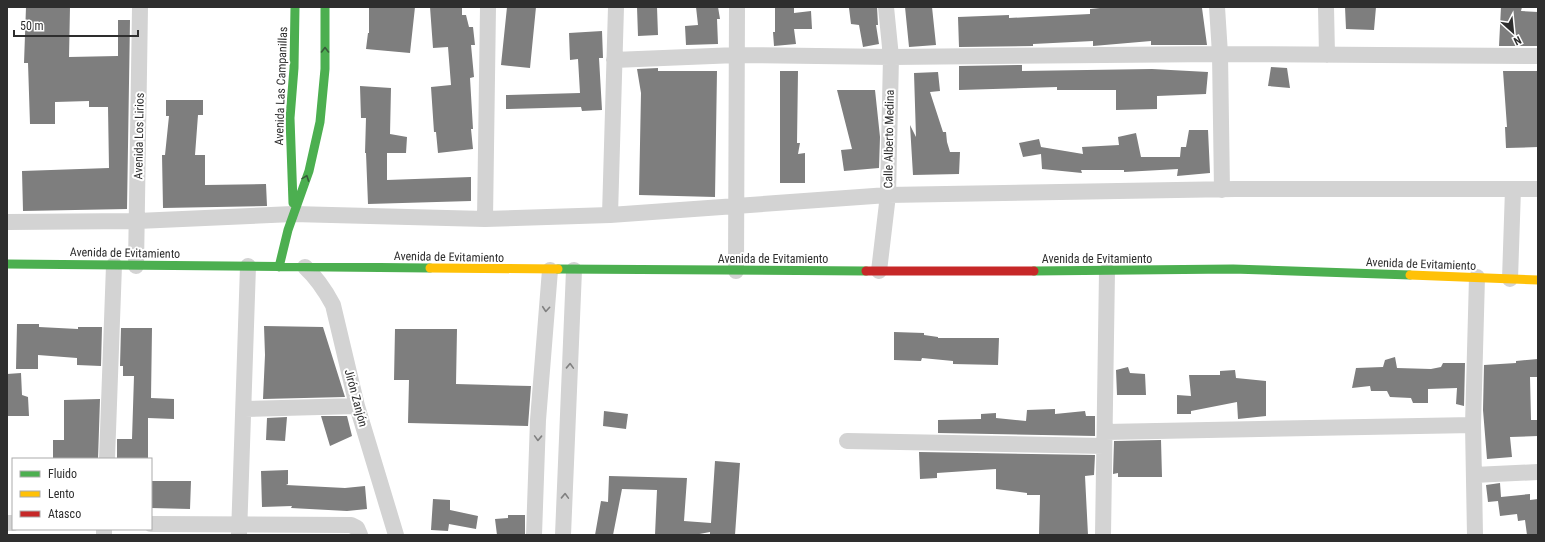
<svg xmlns="http://www.w3.org/2000/svg" width="1545" height="542" font-family="'Roboto Condensed',sans-serif">
	<style>
		.building { fill: #7e7e7e }
		.lines { fill: none; stroke-linecap: round; stroke-linejoin: round }
		.street { stroke: #d3d3d3; stroke-width: 16 }
		.fast { stroke: #4caf50; stroke-width: 9 }
		.slow { stroke: #ffc107; stroke-width: 9 }
		.jam { stroke: #c62828; stroke-width: 9 }
		.oneway { stroke: #385b3a }
		.oneway2 { stroke: #808080 }
		.labels { text-anchor: middle; dominant-baseline: central; stroke-width: 4; stroke-linejoin: round; paint-order: stroke }
		.street-label { font-size: 12px; fill: #2e2e2e; stroke: #fff }
	</style>
	<rect width="100%" height="100%" fill="#fff"/>
	<!-- building -->
	<path class="building" d="M 26,7 L 70,7 L 69,57 L 118,56 L 118,20 L 130,20 L 127,209 L 23,211 L 22,171 L 109,168 L 108,107 L 89,107 L 89,101 L 55,102 L 55,124 L 30,124 L 28,63 L 24,63 Z
		M 369,7 L 415,7 L 410,53 L 366,49 L 368,33 L 369,33 Z
		M 430,7 L 462,7 L 462,15 L 466,15 L 469,27 L 473,27 L 475,45 L 471,45 L 474,77 L 470,78 L 473,129 L 471,129 L 473,149 L 438,153 L 436,132 L 434,132 L 431,87 L 451,85 L 448,47 L 433,48 Z
		M 507,7 L 536,7 L 530,68 L 501,65 Z
		M 637,7 L 657,7 L 658,35 L 638,36 Z
		M 696,7 L 718,7 L 720,19 L 717,19 L 718,44 L 686,45 L 685,26 L 698,25 Z
		M 775,7 L 794,7 L 794,13 L 811,11 L 812,29 L 794,29 L 796,44 L 774,46 L 773,32 L 775,32 Z
		M 877,7 L 878,25 L 876,25 L 879,44 L 863,47 L 859,25 L 851,24 L 849,8 Z
		M 905,7 L 932,7 L 936,45 L 909,47 Z
		M 1110,7 L 1202,8 L 1207,45 L 1151,45 L 1151,41 L 1093,46 L 1093,41 L 1033,44 L 1033,46 L 959,47 L 958,17 L 1009,15 L 1009,18 L 1090,14 L 1090,9 Z
		M 1345,7 L 1376,7 L 1374,30 L 1346,29 Z
		M 1501,7 L 1522,7 L 1521,11 L 1538,12 L 1538,46 L 1499,46 Z
		M 602,31 L 603,58 L 599,58 L 602,110 L 582,111 L 581,107 L 506,109 L 506,95 L 580,93 L 578,59 L 570,60 L 569,33 Z
		M 1022,65 L 1022,71 L 1152,69 L 1208,72 L 1206,94 L 1157,96 L 1157,109 L 1116,110 L 1116,90 L 1057,90 L 1057,87 L 959,90 L 959,66 Z
		M 1271,67 L 1287,68 L 1290,88 L 1268,86 Z
		M 658,68 L 658,71 L 717,71 L 715,197 L 639,195 L 641,93 L 637,69 Z
		M 780,71 L 798,71 L 797,143 L 800,143 L 798,154 L 805,153 L 805,183 L 780,183 Z
		M 1503,71 L 1538,71 L 1538,147 L 1506,148 L 1505,127 L 1507,127 Z
		M 938,72 L 940,91 L 930,92 L 943,132 L 946,132 L 947,142 L 950,152 L 960,152 L 959,174 L 913,175 L 910,125 L 916,137 L 914,73 Z
		M 360,86 L 391,88 L 390,134 L 407,137 L 406,153 L 387,153 L 387,180 L 471,177 L 471,201 L 368,204 L 366,153 L 365,153 L 366,118 L 361,118 Z
		M 837,90 L 875,90 L 880,137 L 879,168 L 844,171 L 841,150 L 852,149 Z
		M 166,100 L 203,100 L 203,115 L 198,115 L 195,155 L 205,155 L 205,185 L 266,184 L 267,206 L 163,208 L 162,155 L 165,155 L 169,116 L 166,116 Z
		M 1189,130 L 1208,130 L 1210,173 L 1177,176 L 1178,169 L 1124,172 L 1124,170 L 1081,170 L 1082,173 L 1042,169 L 1041,154 L 1023,157 L 1019,143 L 1039,139 L 1041,147 L 1083,154 L 1082,147 L 1119,145 L 1118,137 L 1136,133 L 1141,157 L 1180,157 L 1181,147 L 1186,147 Z
		M 17,324 L 39,324 L 39,327 L 78,329 L 78,327 L 102,327 L 101,366 L 77,365 L 77,358 L 38,355 L 38,369 L 16,369 Z
		M 264,326 L 323,327 L 345,397 L 263,399 L 265,355 Z
		M 121,328 L 152,328 L 151,398 L 174,399 L 174,419 L 148,418 L 148,459 L 117,459 L 117,439 L 132,439 L 134,376 L 123,376 L 123,366 L 120,366 Z
		M 395,329 L 457,329 L 456,384 L 531,386 L 528,426 L 408,423 L 409,380 L 394,380 Z
		M 894,332 L 924,333 L 924,335 L 938,337 L 938,338 L 999,338 L 998,365 L 953,364 L 953,361 L 922,358 L 921,361 L 894,360 Z
		M 1395,357 L 1397,368 L 1431,369 L 1441,367 L 1443,363 L 1465,363 L 1464,406 L 1456,404 L 1457,388 L 1428,389 L 1428,403 L 1413,403 L 1411,398 L 1390,397 L 1387,391 L 1371,391 L 1370,386 L 1352,388 L 1356,368 L 1383,367 L 1385,360 Z
		M 1538,359 L 1538,377 L 1530,377 L 1531,420 L 1538,420 L 1538,436 L 1510,437 L 1512,457 L 1487,459 L 1483,410 L 1484,365 L 1516,363 L 1516,361 Z
		M 1128,367 L 1130,373 L 1145,374 L 1146,395 L 1117,395 L 1116,370 Z
		M 1235,370 L 1236,378 L 1266,381 L 1266,416 L 1238,419 L 1237,402 L 1191,411 L 1191,414 L 1177,414 L 1177,395 L 1191,396 L 1189,375 L 1220,375 L 1220,371 Z
		M 21,373 L 22,395 L 28,397 L 29,416 L 7,416 L 7,374 Z
		M 100,399 L 98,459 L 53,459 L 53,440 L 64,440 L 64,400 Z
		M 1055,409 L 1055,414 L 1085,411 L 1086,416 L 1095,416 L 1095,436 L 938,433 L 938,420 L 981,419 L 981,414 L 996,413 L 996,418 L 1026,421 L 1027,410 Z
		M 604,411 L 628,414 L 626,429 L 603,426 Z
		M 321,416 L 347,416 L 352,436 L 330,446 Z
		M 287,417 L 285,441 L 266,440 L 267,418 Z
		M 1161,440 L 1162,477 L 1118,477 L 1118,473 L 1113,474 L 1114,441 Z
		M 919,452 L 1095,455 L 1094,475 L 1085,476 L 1088,535 L 1039,535 L 1040,495 L 1027,495 L 1027,493 L 996,489 L 996,469 L 937,473 L 937,478 L 920,479 Z
		M 715,461 L 740,463 L 735,535 L 710,535 L 710,532 L 694,535 L 655,535 L 657,490 L 622,489 L 613,535 L 595,535 L 601,501 L 608,502 L 609,476 L 687,478 L 684,521 L 711,523 Z
		M 288,470 L 288,484 L 286,485 L 345,488 L 365,486 L 367,509 L 347,511 L 291,508 L 292,506 L 262,507 L 261,471 Z
		M 151,481 L 191,481 L 190,509 L 151,508 Z
		M 1500,483 L 1501,497 L 1530,494 L 1530,500 L 1538,499 L 1538,535 L 1527,535 L 1525,520 L 1518,521 L 1517,514 L 1500,516 L 1498,501 L 1488,502 L 1486,485 Z
		M 433,499 L 450,500 L 450,510 L 478,516 L 476,529 L 449,524 L 448,531 L 431,530 Z
		M 508,515 L 525,515 L 525,535 L 497,535 L 495,519 L 508,518 Z"/>
	<g class="lines">
		<!-- street -->
		<path class="street" d="M 1217,7 L 1220,54 L 1222,190
			M 1326,7 L 1327,55
			M 614,60 L 737,55 L 891,57 L 1220,54 L 1538,56
			M 610,215 L 616,7
			M 485,219 L 488,7
			M 7,222 L 137,221 L 293,214 L 485,219 L 610,215 L 888,195 L 1235,189 L 1538,189
			M 136,266 L 140,7
			M 305,267 C 317,278 325,290 333,305 L 357,406 L 396,535
			M 736,271 L 737,7
			M 879,271 L 888,195 L 891,57 L 886,7
			M 1510,279 L 1513,189
			M 244,409 L 357,406
			M 1105,432 L 1473,425
			M 847,441 L 1104,446
			M 107,459 L 114,265
			M 1474,475 L 1538,472
			M 7,523 L 13,523
			M 151,524 L 351,525 L 357,528 L 360,535
			M 104,535 L 104,529
			M 239,535 L 248,266
			M 534,535 L 538,420 L 550,270
			M 563,535 L 574,270
			M 1103,535 L 1107,271
			M 1475,535 L 1473,425 L 1477,277"/>
		<!-- fast -->
		<path class="fast" d="M 293,203 L 290,118 L 294,68 L 295,7
			M 7,264 L 430,268
			M 279,267 L 288,230 L 309,171 L 320,122 L 325,69 L 325,7
			M 558,269 L 866,271
			M 1034,271 L 1233,269 L 1410,275"/>
		<!-- slow -->
		<path class="slow" d="M 430,268 L 558,269
			M 1410,275 L 1538,280"/>
		<!-- jam -->
		<path class="jam" d="M 866,271 L 1034,271"/>
	</g>
	<!-- one-way arrows -->
	<defs><path id="oneway-chevron" d="M-2-3.5L2.5 0L-2 3.5" fill="none" stroke-width="1.6" stroke-linecap="round" stroke-linejoin="round"/></defs>
	<g class="oneway">
		<use href="#oneway-chevron" transform="translate(325 50) rotate(-90)"/>
		<use href="#oneway-chevron" transform="translate(306 178) rotate(-70)"/>
	</g>
	<g class="oneway2">
		<use href="#oneway-chevron" transform="translate(546 309) rotate(95)"/>
		<use href="#oneway-chevron" transform="translate(570 366) rotate(-88)"/>
		<use href="#oneway-chevron" transform="translate(538 438) rotate(92)"/>
		<use href="#oneway-chevron" transform="translate(565 496) rotate(-88)"/>
	</g>
	<g class="labels">
		<!-- street labels -->
		<g class="street-label">
			<text transform="translate(281 86) rotate(-88)">Avenida Las Campanillas</text>
			<text transform="translate(139 136) rotate(-89)">Avenida Los Lirios</text>
			<text transform="translate(889 139) rotate(-89)">Calle Alberto Medina</text>
			<text transform="translate(125 253) rotate(1)">Avenida de Evitamiento</text>
			<text transform="translate(449 257) rotate(1)">Avenida de Evitamiento</text>
			<text x="773" y="259">Avenida de Evitamiento</text>
			<text x="1097" y="259">Avenida de Evitamiento</text>
			<text transform="translate(1421 264) rotate(2)">Avenida de Evitamiento</text>
			<text transform="translate(356 398) rotate(75)">Jirón Zanjón</text>
		</g>
	</g>
	<!-- border -->
	<rect width="1545" height="542" fill="none" stroke="#2e2e2e" stroke-width="16"/>
	<!-- legend -->
	<rect x="12" y="458" width="140" height="72" fill="#ffffff" stroke="#ababab"/>
	<rect x="20" y="471" width="20" height="6" fill="#4caf50" stroke="#ababab"/>
	<text x="48" y="478" font-size="12" fill="#2e2e2e">Fluido</text>
	<rect x="20" y="491" width="20" height="6" fill="#ffc107" stroke="#ababab"/>
	<text x="48" y="498" font-size="12" fill="#2e2e2e">Lento</text>
	<rect x="20" y="511" width="20" height="6" fill="#c62828" stroke="#ababab"/>
	<text x="48" y="518" font-size="12" fill="#2e2e2e">Atasco</text>
	<!-- north arrow -->
	<g transform="translate(1513 32) rotate(153)" stroke="#ffffff" stroke-width="3" paint-order="stroke">
	<path d="M0-3L7 15L0 10L-7 15Z" fill="#2e2e2e"/>
	<text y="-6" font-size="11" font-weight="bold" text-anchor="middle" fill="#2e2e2e">N</text>
	</g>
	<!-- scale -->
	<path d="M14 30v6h124v-6" fill="none" stroke="#2e2e2e" stroke-width="2"/>
	<text x="20" y="30" font-size="12" fill="#2e2e2e" stroke="#ffffff" stroke-width="3" paint-order="stroke">50 m</text>
</svg>
